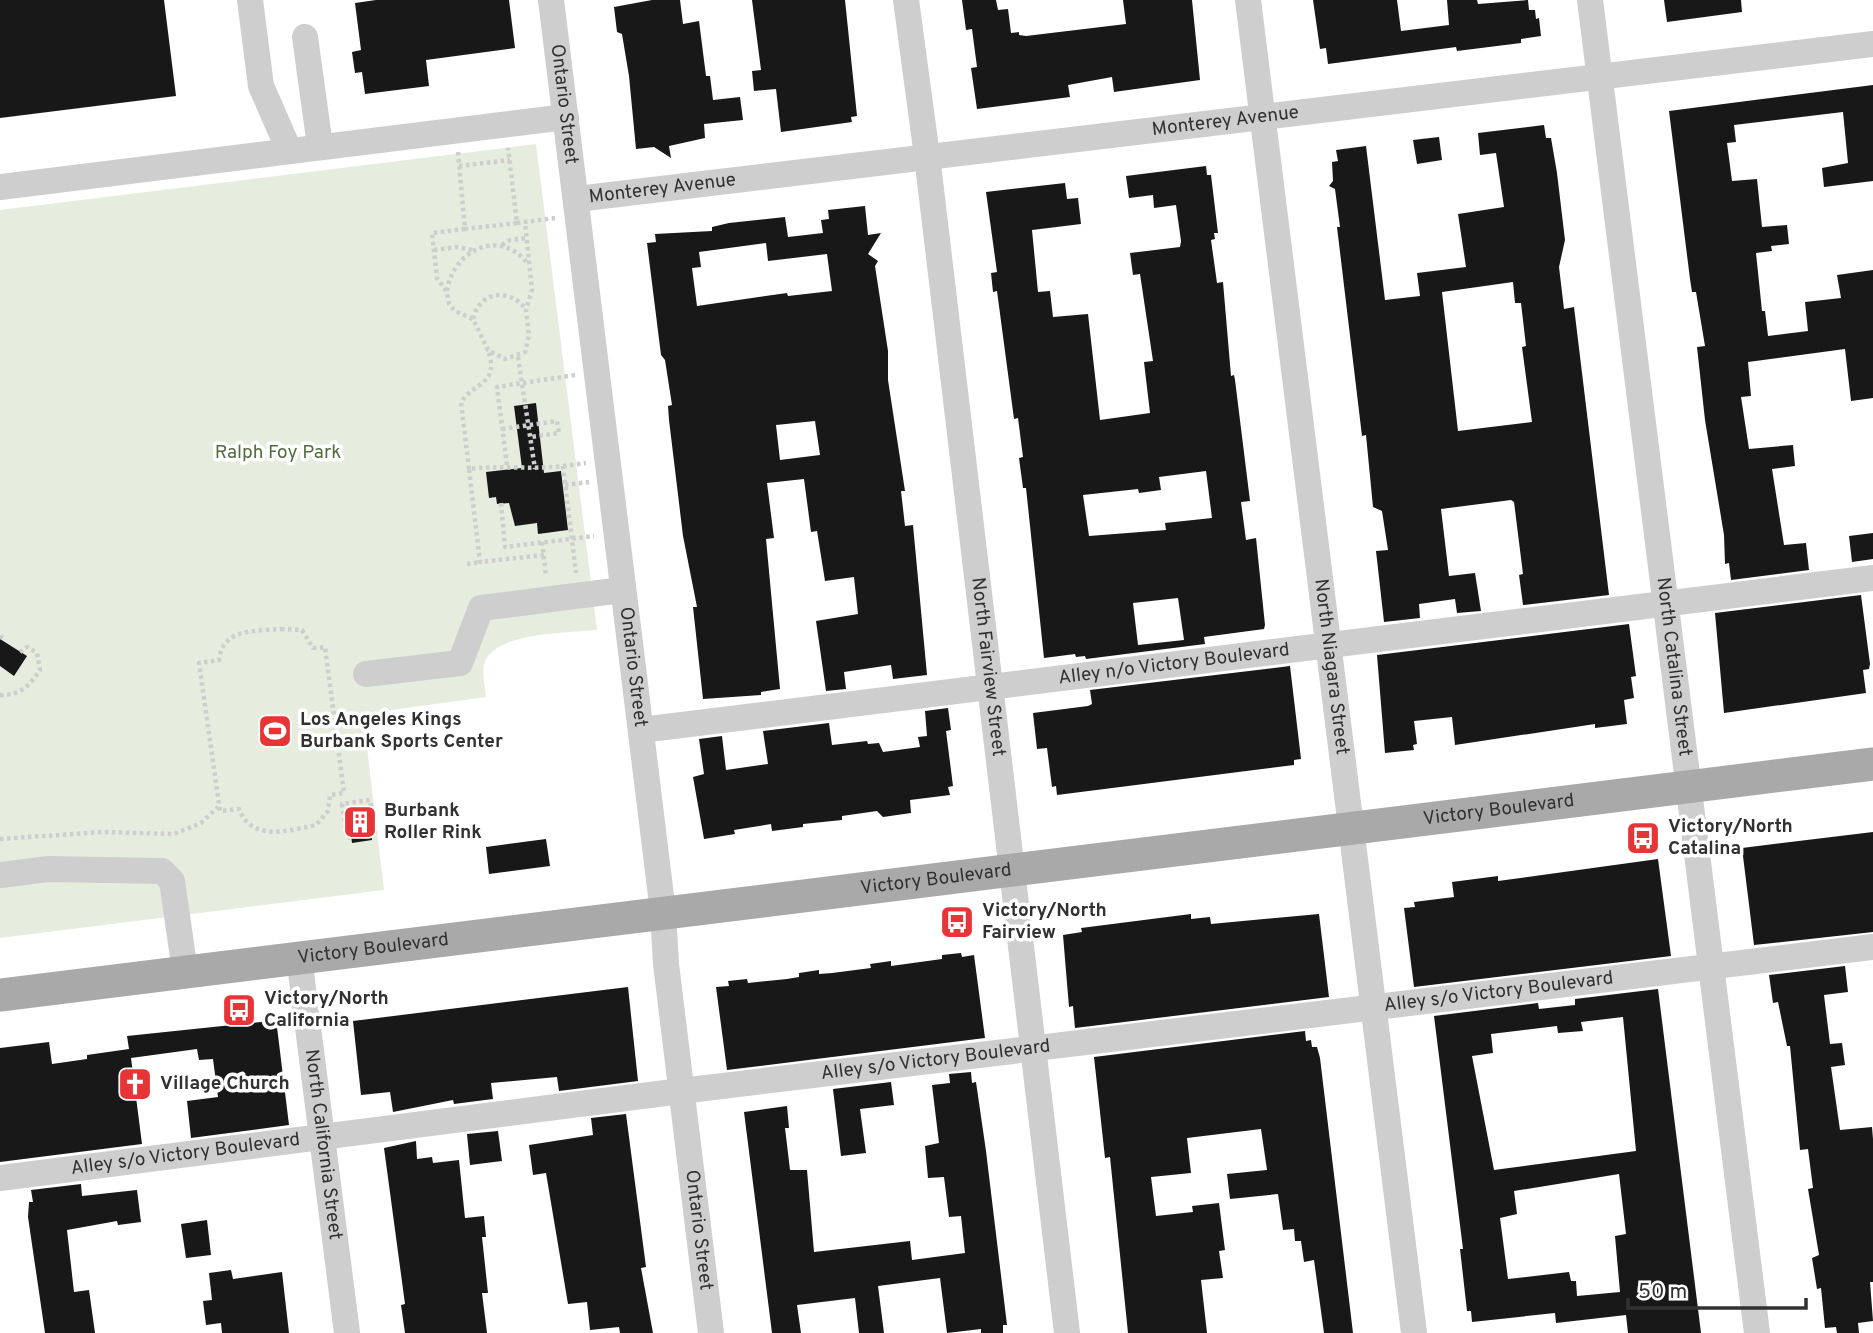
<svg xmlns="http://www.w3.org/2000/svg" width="1873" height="1333" font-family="Overpass,sans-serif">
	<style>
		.green { fill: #e6eddf }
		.building { fill: #181818; fill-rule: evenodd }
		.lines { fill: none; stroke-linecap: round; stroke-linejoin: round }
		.path { stroke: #cecece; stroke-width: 4.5; stroke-dasharray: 3.5 3.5; stroke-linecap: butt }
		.minor { stroke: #cecece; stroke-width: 26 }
		.major { stroke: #a9a9a9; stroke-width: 33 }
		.labels { text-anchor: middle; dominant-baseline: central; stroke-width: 7; stroke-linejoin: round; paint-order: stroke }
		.street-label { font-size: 19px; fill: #313131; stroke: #fff }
		.park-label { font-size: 19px; fill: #516d3d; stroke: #fff }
		.poi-label { font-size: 19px; font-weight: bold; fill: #313131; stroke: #fff; text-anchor: start }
	</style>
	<rect width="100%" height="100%" fill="#fff"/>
	<!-- green -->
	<path class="green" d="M 536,144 L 597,630 C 568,633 493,632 484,664 C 482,674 485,687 486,697 L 363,714 L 384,890 L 0,938 L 0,210 Z"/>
	<!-- building -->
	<path class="building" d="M 0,0 L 164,0 L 176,96 L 0,118 Z
		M 376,0 L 509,0 L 515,48 L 426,60 L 429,86 L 365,94 L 362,72 L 355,73 L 352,52 L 361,50 L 355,3 Z
		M 652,0 L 680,0 L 683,24 L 699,21 L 706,76 L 710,76 L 713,100 L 740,97 L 743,120 L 704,124 L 705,138 L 669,146 L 671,158 L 654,147 L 636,149 L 629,76 L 622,34 L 617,32 L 614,7 Z
		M 752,0 L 845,0 L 857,116 L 851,117 L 852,122 L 781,132 L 776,89 L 754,91 L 752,71 L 761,70 Z
		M 962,0 L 996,0 L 998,10 L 1008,9 L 1011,33 L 1019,32 L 1019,35 L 1026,36 L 1126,24 L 1123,0 L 1192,0 L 1200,80 L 1114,92 L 1112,77 L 1068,85 L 1070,97 L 977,109 L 971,68 L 977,67 L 972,29 L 966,30 Z
		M 1313,0 L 1397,0 L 1401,31 L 1449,25 L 1447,0 L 1477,0 L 1478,4 L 1528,0 L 1529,10 L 1535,10 L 1536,19 L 1539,18 L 1541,36 L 1521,39 L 1521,43 L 1457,51 L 1456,47 L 1328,64 L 1326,48 L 1320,49 Z
		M 1664,0 L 1741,0 L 1742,12 L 1667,22 Z
		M 1873,85 L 1873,181 L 1824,187 L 1822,168 L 1848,163 L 1843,112 L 1734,125 L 1736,142 L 1727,143 L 1732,181 L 1757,179 L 1762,227 L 1787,225 L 1789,244 L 1771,246 L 1772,251 L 1756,253 L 1762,311 L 1765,311 L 1768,336 L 1808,331 L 1805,302 L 1841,298 L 1837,275 L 1873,270 L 1873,398 L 1851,401 L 1845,349 L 1748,362 L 1751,396 L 1741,397 L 1749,449 L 1793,445 L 1795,466 L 1772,469 L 1784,545 L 1806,543 L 1809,570 L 1731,580 L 1729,563 L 1725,564 L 1724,535 L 1705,420 L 1697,347 L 1705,346 L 1696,292 L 1692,292 L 1690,279 L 1669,111 Z
		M 1544,125 L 1546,138 L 1551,138 L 1557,173 L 1565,240 L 1559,267 L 1564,309 L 1574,307 L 1609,595 L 1523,605 L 1519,575 L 1523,574 L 1514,502 L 1511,500 L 1441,509 L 1449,576 L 1475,573 L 1481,611 L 1457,613 L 1455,599 L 1419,604 L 1420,618 L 1384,622 L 1376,551 L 1388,550 L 1382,511 L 1373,507 L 1366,435 L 1362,436 L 1337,227 L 1340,227 L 1335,189 L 1329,186 L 1333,181 L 1332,162 L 1338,161 L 1336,150 L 1366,146 L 1385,300 L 1420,296 L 1417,273 L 1466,267 L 1458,214 L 1504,207 L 1496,153 L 1480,155 L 1478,133 ZM 1513,282 L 1515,303 L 1521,303 L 1526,346 L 1522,347 L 1532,422 L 1458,431 L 1442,292 Z
		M 1439,137 L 1442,160 L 1417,164 L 1413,140 Z
		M 1206,166 L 1207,175 L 1211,175 L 1218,233 L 1214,233 L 1215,239 L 1211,240 L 1217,283 L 1223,282 L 1231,376 L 1234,375 L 1235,380 L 1250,501 L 1241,502 L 1246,540 L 1256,538 L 1265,625 L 1264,629 L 1204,637 L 1205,644 L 1086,659 L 1085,656 L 1076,657 L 1075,654 L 1044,658 L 1026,488 L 1023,488 L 1019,458 L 1023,457 L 1018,418 L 1014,419 L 997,291 L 993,292 L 991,273 L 997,272 L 986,192 L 1065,183 L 1067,199 L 1078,198 L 1081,224 L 1032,230 L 1038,292 L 1050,291 L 1053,317 L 1088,314 L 1100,420 L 1150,413 L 1144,362 L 1153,361 L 1140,274 L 1133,275 L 1130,253 L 1180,247 L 1181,241 L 1176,205 L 1154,208 L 1153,195 L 1129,198 L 1126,176 ZM 1206,471 L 1212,518 L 1165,523 L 1166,530 L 1089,536 L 1083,495 L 1138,489 L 1139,493 L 1161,490 L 1159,477 ZM 1178,598 L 1184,640 L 1138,645 L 1133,603 Z
		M 865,206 L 868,235 L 881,233 L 868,254 L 878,261 L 875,266 L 888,351 L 888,380 L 905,491 L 901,491 L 905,526 L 913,525 L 927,675 L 893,679 L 891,665 L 844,672 L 846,689 L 826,691 L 816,621 L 858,614 L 854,577 L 825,581 L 817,531 L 811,532 L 804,479 L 767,483 L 774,538 L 766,539 L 780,689 L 761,692 L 761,695 L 703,699 L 693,607 L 697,607 L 683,536 L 669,420 L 668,406 L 672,405 L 665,360 L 661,355 L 647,243 L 656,242 L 655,234 L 712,231 L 712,227 L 729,223 L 785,217 L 788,237 L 823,233 L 821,220 L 829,219 L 828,210 ZM 766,243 L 768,261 L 827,254 L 832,291 L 788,296 L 787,293 L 697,306 L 692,268 L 701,267 L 699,252 ZM 815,421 L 820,455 L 780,460 L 776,425 Z
		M 536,403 L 544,473 L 561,471 L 568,530 L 538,534 L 537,523 L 515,526 L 509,503 L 497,504 L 496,497 L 489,498 L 486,472 L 522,468 L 514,406 Z
		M 1873,533 L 1873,559 L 1852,562 L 1849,536 Z
		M 1861,595 L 1870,664 L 1869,669 L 1863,670 L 1866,693 L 1724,713 L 1715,613 Z
		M 1629,624 L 1636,676 L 1631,677 L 1634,698 L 1624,700 L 1627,724 L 1595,728 L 1595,724 L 1455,745 L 1452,717 L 1414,721 L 1417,744 L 1413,745 L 1414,750 L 1385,753 L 1377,655 Z
		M 0,639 L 27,656 L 14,676 L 0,666 Z
		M 1290,666 L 1301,759 L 1294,760 L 1294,765 L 1057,795 L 1056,786 L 1052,787 L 1047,748 L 1037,749 L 1033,713 L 1088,706 L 1092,704 L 1090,690 Z
		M 948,708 L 951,730 L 946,731 L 953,786 L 948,787 L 950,795 L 910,800 L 911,813 L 883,817 L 877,811 L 842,816 L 842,820 L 803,824 L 803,827 L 772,831 L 771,824 L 734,830 L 735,834 L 704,839 L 693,777 L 704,774 L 699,739 L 722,736 L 726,770 L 768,764 L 763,731 L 829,723 L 832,745 L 867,741 L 868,744 L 879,743 L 883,752 L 920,747 L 918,737 L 927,736 L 925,711 Z
		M 369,808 L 372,840 L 352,843 L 348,812 Z
		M 1873,832 L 1873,932 L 1754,945 L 1742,848 Z
		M 546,839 L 550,866 L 489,874 L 486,847 Z
		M 1658,859 L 1671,956 L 1414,987 L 1404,908 L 1415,907 L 1414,902 L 1454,897 L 1452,882 L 1498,876 L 1498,881 Z
		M 1191,914 L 1191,919 L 1210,917 L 1211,924 L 1319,914 L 1329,997 L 1075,1028 L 1073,1006 L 1069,1007 L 1063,935 L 1082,932 L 1081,928 Z
		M 961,953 L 962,957 L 974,955 L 985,1038 L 727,1070 L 716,987 L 729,986 L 728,981 L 747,979 L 748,983 L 787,979 L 799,977 L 799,973 L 819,970 L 819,974 L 832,973 L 871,968 L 870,964 L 891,961 L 891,966 L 942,959 L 942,955 Z
		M 1845,966 L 1848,992 L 1824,995 L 1830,1044 L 1842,1043 L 1845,1065 L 1831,1067 L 1840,1130 L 1872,1127 L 1873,1139 L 1873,1282 L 1870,1282 L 1873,1321 L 1858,1323 L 1859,1333 L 1837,1333 L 1836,1327 L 1825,1328 L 1821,1288 L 1817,1289 L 1812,1258 L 1819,1255 L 1808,1189 L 1813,1188 L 1808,1149 L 1800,1150 L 1790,1046 L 1787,1046 L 1778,1002 L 1773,1003 L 1769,975 Z
		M 628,987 L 638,1081 L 559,1091 L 557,1077 L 491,1083 L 493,1099 L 454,1104 L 453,1100 L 393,1112 L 390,1092 L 361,1095 L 353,1021 Z
		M 1658,989 L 1701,1333 L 1628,1333 L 1626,1315 L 1556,1323 L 1555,1313 L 1472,1322 L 1471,1311 L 1467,1311 L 1460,1249 L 1463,1249 L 1434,1016 L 1538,1003 L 1539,1009 L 1575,1005 L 1575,999 ZM 1623,1017 L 1636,1151 L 1494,1170 L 1472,1056 L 1493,1053 L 1491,1034 L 1557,1026 L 1558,1033 L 1583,1031 L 1581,1022 ZM 1619,1174 L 1626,1234 L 1615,1236 L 1620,1292 L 1577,1296 L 1576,1281 L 1571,1281 L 1569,1272 L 1508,1279 L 1500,1218 L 1517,1214 L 1514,1191 Z
		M 270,1021 L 271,1028 L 277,1027 L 289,1125 L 191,1138 L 187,1101 L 218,1097 L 213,1059 L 199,1060 L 197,1049 L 131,1058 L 142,1144 L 0,1162 L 0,1048 L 49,1042 L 52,1064 L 87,1059 L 87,1055 L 129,1049 L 127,1036 Z
		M 1305,1031 L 1306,1041 L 1311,1040 L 1312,1047 L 1317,1047 L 1320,1058 L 1353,1333 L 1324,1333 L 1314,1260 L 1304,1262 L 1301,1241 L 1295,1241 L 1294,1229 L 1283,1230 L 1278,1194 L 1230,1199 L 1227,1174 L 1267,1170 L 1261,1129 L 1187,1138 L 1191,1173 L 1151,1177 L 1156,1216 L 1193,1212 L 1192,1206 L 1219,1203 L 1225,1250 L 1219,1251 L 1223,1278 L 1201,1280 L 1207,1333 L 1128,1333 L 1110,1157 L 1105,1158 L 1094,1057 Z
		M 971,1072 L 972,1083 L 976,1082 L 986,1151 L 1007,1325 L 1003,1325 L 1003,1333 L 981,1333 L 981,1329 L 947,1333 L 940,1278 L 878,1286 L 884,1333 L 859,1333 L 855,1298 L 797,1305 L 801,1333 L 772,1333 L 744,1112 L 787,1106 L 789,1128 L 785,1128 L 790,1170 L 807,1170 L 814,1252 L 910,1241 L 912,1260 L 965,1253 L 961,1216 L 949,1217 L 944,1177 L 928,1178 L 925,1146 L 939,1143 L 932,1085 L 950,1083 L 949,1074 Z
		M 891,1082 L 894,1105 L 860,1109 L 866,1153 L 841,1156 L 833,1089 Z
		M 626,1114 L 646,1267 L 641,1268 L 653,1333 L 620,1333 L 619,1327 L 590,1330 L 587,1302 L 568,1304 L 546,1173 L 533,1175 L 529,1145 L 593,1135 L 591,1118 Z
		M 498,1131 L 502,1161 L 470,1165 L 467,1134 Z
		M 416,1141 L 417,1159 L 432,1157 L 433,1163 L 459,1160 L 465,1218 L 484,1216 L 486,1237 L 482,1237 L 488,1293 L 482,1293 L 487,1333 L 405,1333 L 401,1305 L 405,1304 L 384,1148 Z
		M 81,1184 L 82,1196 L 137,1190 L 141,1222 L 118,1225 L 117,1221 L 67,1230 L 74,1292 L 89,1290 L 95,1333 L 45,1333 L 28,1217 L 29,1202 L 33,1202 L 31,1190 Z
		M 207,1220 L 211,1255 L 186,1258 L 181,1224 Z
		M 231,1270 L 233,1279 L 282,1272 L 289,1333 L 222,1333 L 221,1323 L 206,1325 L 203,1301 L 212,1300 L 209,1273 Z"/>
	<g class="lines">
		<!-- path -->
		<path class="path" d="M 458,152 L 465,229 L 517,223 L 508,148
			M 459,166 L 510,160
			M 517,223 L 555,218
			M 465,229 L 432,233 L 437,278 L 447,292 L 449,304 L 455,311 L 473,319 L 488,350 L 505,359 L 525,352 L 529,335 L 526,310 L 532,290 L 525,222
			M 502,245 L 510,240 L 527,238
			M 434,250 L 457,247 L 472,250
			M 447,291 C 453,250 500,227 528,264
			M 473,319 C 479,291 511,287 526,310
			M 518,357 L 535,469
			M 502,429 L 557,421 L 559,433 L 530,437
			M 507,465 L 497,387 L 575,375
			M 563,466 L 586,463
			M 469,469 L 461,402 C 475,381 500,385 488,350
			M 565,485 L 589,482
			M 501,503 L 505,547 L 594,536
			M 542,542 L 546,576
			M 544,555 L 480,562 L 469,469 C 501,465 531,470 563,466 L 576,573
			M 467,564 L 480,562
			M 281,629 L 302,630 L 313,648 L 325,647 L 344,793 L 330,795 L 328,811 L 316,825 C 288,831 252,842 239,809 L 220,811 L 199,663 L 219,660 C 222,628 256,631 281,629 Z
			M 0,636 L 4,639
			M 0,695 C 21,695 28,687 40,670 L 37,653 L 27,647 L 20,652
			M 351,837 L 347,838 L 342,804 L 370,800 L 375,832 L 372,832
			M 0,839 L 102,832 L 174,834 L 201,823 L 218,807"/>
		<!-- minor -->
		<g class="minor">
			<path d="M 250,0 L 261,86 L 289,150"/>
			<path id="s1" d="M 551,0 L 663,912 L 666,964 L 711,1333"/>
			<path id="s2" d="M 906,0 L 927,156 L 1067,1333"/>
			<path id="s3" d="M 1248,0 L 1414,1333"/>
			<path id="s4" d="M 1590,0 L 1757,1333"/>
			<path d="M 305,37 L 320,146"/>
			<path d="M 0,187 L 566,117"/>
			<path id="s5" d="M 577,199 L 1873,44"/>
			<path d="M 366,674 L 460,663 L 481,608 L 622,590"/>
			<path id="s6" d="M 641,730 L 1873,578"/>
			<path d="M 0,875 L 48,869 L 162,871 L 172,881 L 185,971"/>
			<path id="s7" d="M 299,957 L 347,1333"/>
			<path id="s8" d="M 0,1178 L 681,1091 L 1873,947"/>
		</g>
		<!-- major -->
		<path class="major" id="s9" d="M 0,995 L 1873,764"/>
	</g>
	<!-- icons -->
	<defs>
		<g id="stadium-square" transform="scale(1.75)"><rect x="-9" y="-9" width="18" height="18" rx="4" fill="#e63437" stroke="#fff"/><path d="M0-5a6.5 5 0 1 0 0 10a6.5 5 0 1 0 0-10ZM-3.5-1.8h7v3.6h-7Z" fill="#fff"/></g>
		<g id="building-square" transform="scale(1.75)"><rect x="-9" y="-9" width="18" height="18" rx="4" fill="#e63437" stroke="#fff"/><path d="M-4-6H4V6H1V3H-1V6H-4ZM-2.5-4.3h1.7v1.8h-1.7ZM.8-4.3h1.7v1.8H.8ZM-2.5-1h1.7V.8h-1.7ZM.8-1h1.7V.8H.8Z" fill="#fff"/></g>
		<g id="bus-square" transform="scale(1.75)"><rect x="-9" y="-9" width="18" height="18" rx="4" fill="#e63437" stroke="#fff"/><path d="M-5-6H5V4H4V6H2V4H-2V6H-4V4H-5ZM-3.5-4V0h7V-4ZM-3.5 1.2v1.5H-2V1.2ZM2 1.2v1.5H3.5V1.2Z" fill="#fff"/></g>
		<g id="church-square" transform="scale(1.75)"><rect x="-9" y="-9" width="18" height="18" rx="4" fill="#e63437" stroke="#fff"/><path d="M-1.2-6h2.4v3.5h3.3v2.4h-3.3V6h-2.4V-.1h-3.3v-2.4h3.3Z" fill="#fff"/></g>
	</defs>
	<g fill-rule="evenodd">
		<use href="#stadium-square" x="275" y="731"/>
		<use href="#building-square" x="360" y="822"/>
		<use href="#bus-square" x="1643" y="838"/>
		<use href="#bus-square" x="957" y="922"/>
		<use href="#bus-square" x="239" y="1010"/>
		<use href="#church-square" x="135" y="1084"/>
	</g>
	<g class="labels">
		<!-- street labels -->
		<g class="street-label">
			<text stroke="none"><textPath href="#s1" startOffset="105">Ontario Street</textPath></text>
			<text stroke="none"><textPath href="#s5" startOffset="653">Monterey Avenue</textPath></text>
			<text stroke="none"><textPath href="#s5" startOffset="86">Monterey Avenue</textPath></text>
			<text stroke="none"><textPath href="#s6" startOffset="537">Alley n/o Victory Boulevard</textPath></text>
			<text stroke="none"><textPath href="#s1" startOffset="672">Ontario Street</textPath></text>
			<text stroke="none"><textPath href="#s2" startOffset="672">North Fairview Street</textPath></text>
			<text stroke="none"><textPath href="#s3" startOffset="672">North Niagara Street</textPath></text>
			<text stroke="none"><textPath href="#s4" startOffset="672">North Catalina Street</textPath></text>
			<text stroke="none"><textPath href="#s9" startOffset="1510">Victory Boulevard</textPath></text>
			<text stroke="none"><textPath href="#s9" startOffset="943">Victory Boulevard</textPath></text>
			<text stroke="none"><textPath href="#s9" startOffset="376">Victory Boulevard</textPath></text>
			<text stroke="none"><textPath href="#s8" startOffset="1510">Alley s/o Victory Boulevard</textPath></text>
			<text stroke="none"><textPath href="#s8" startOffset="943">Alley s/o Victory Boulevard</textPath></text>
			<text stroke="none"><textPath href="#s7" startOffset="189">North California Street</textPath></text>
			<text stroke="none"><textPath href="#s8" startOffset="187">Alley s/o Victory Boulevard</textPath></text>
			<text stroke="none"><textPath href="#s1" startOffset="1239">Ontario Street</textPath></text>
		</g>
		<!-- park labels -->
		<g class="park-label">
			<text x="278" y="453">Ralph Foy Park</text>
		</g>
		<!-- poi labels -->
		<g class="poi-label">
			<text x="300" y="720">Los Angeles Kings<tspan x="300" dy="22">Burbank Sports Center</tspan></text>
			<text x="384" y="811">Burbank<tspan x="384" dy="22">Roller Rink</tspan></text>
			<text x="1668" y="827">Victory/North<tspan x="1668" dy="22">Catalina</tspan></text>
			<text x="982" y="911">Victory/North<tspan x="982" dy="22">Fairview</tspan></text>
			<text x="264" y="999">Victory/North<tspan x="264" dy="22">California</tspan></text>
			<text x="160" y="1084">Village Church</text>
		</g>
	</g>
	<!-- scale -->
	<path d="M1628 1298v10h178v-10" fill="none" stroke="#313131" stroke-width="3.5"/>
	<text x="1638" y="1298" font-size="21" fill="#313131" stroke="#ffffff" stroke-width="5" paint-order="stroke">50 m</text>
</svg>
